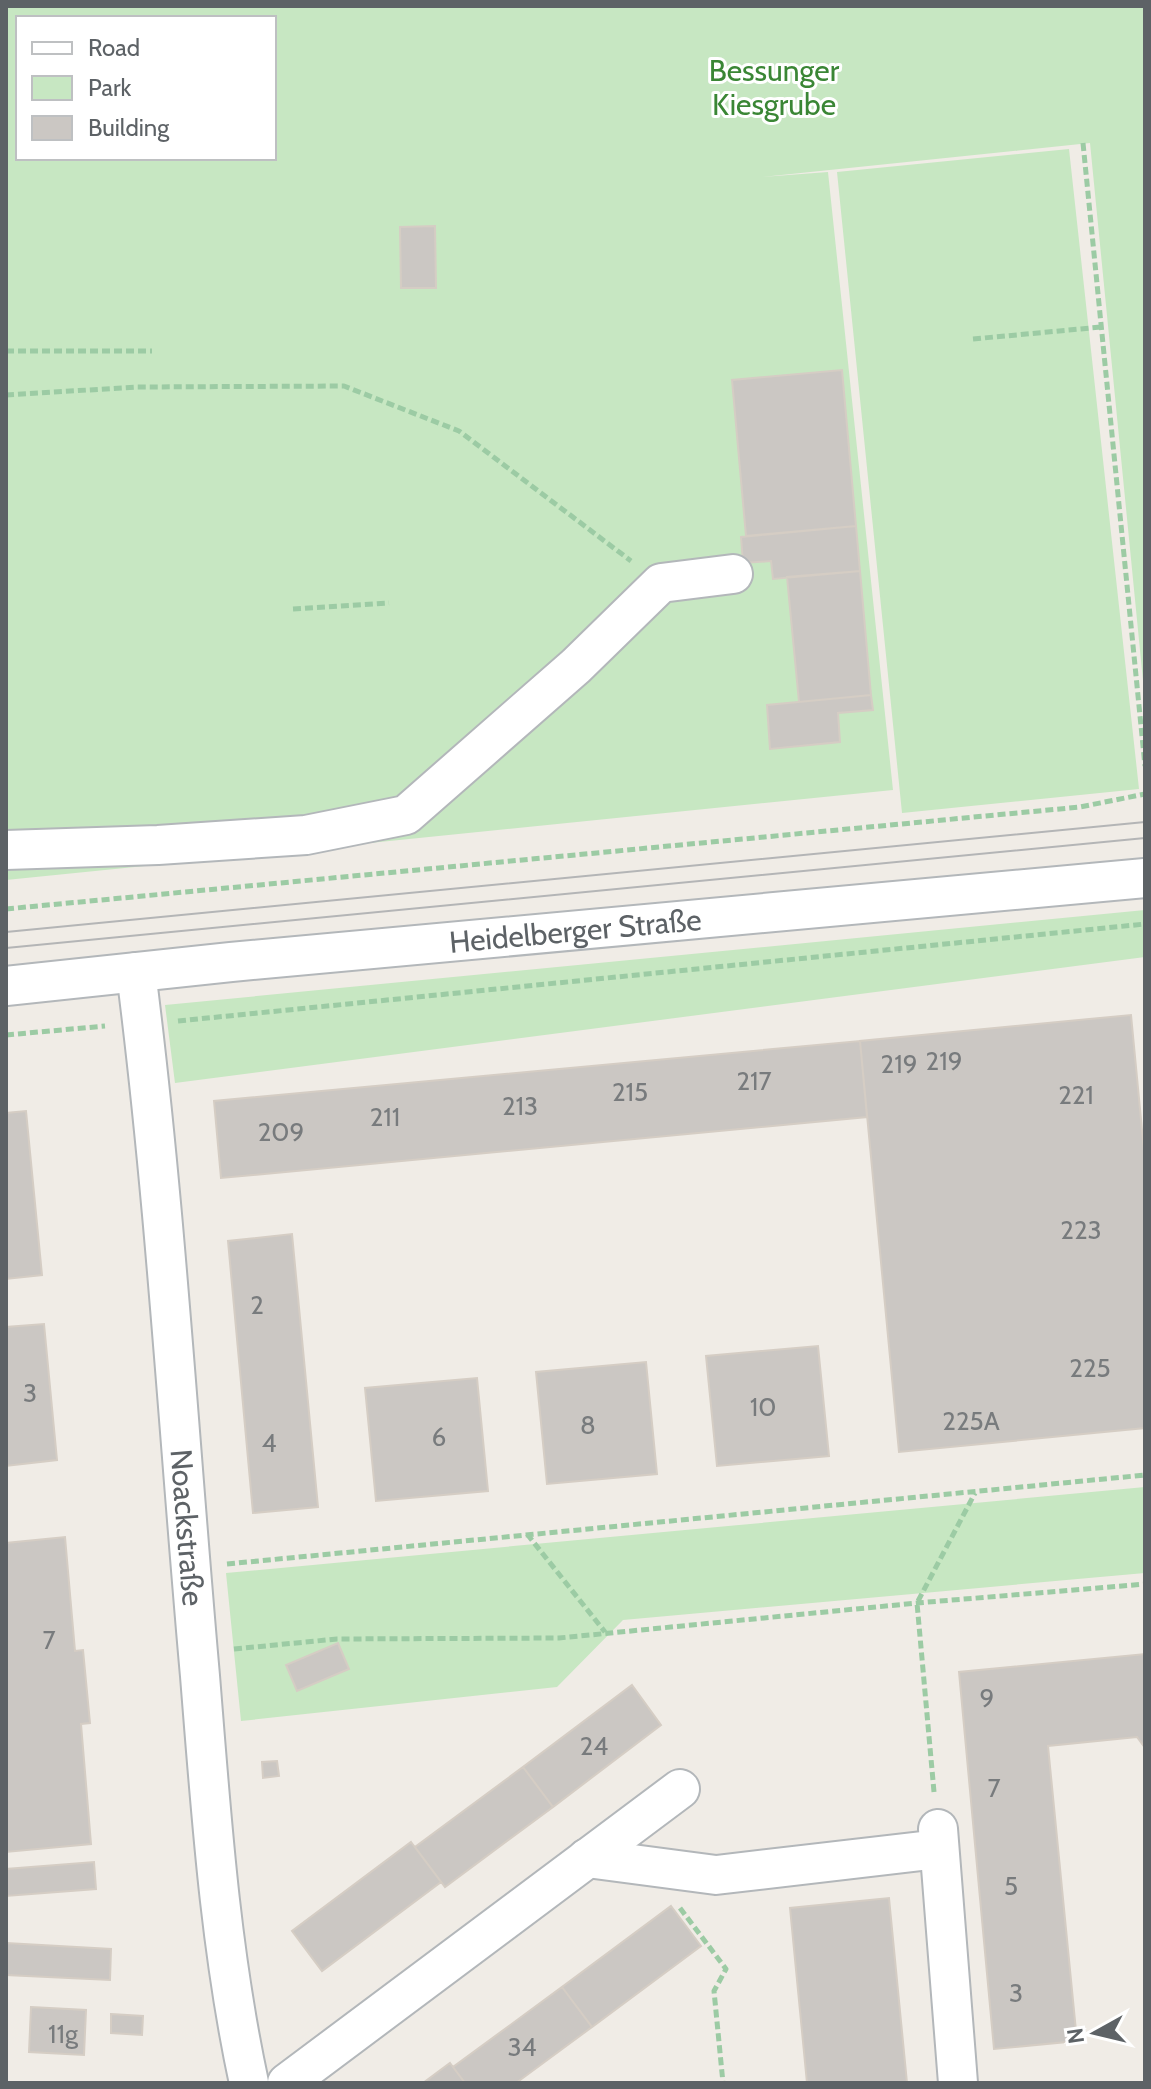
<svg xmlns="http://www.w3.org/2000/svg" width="1151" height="2089" font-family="Cabin,sans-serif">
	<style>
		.green { fill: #c7e7c2; fill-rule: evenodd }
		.building { fill: #cbc7c3; stroke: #d5cdc4; stroke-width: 2 }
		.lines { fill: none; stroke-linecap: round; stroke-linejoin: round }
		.minor-casing { stroke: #b3b7ba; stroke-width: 42 }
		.path { stroke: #9ccba4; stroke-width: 5; stroke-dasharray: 8 4; stroke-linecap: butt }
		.minor { stroke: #fff; stroke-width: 38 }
		.tram { stroke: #b4b5b6; stroke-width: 2 }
		.labels { text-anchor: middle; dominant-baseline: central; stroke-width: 6; stroke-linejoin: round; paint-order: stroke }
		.number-label { font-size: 26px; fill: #787b7d }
		.park-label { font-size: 30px; fill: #3a8635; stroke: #fff }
		.street-label { font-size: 30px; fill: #5d6266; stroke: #fff }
	</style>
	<rect width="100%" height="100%" fill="#f0ece6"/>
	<!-- green -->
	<path class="green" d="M 6,6 L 1145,6 L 1145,701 L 1090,143 L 761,177 L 828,172 L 893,790 L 6,880 ZM 18,18 L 274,18 L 274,158 L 18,158 Z
		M 1069,149 L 1139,789 L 902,813 L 837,172 Z
		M 1145,910 L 1145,957 L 175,1083 L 165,1005 Z
		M 1145,1487 L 1145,1573 L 623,1620 L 557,1687 L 241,1721 L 226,1573 Z"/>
	<!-- building -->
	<path class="building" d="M 435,226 L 436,288 L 401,288 L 400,227 Z
		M 842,370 L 856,526 L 746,536 L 732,380 Z
		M 856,526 L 860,571 L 773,579 L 771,561 L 743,563 L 741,537 Z
		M 860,571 L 871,695 L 799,702 L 787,577 Z
		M 871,695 L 873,710 L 838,713 L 840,742 L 770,749 L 767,705 Z
		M 1131,1015 L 1145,1161 L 1145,1428 L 899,1452 L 860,1041 Z
		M 860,1041 L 867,1117 L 221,1178 L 214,1101 Z
		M 26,1111 L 42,1275 L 6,1279 L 6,1113 Z
		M 292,1234 L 318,1507 L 253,1513 L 228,1241 Z
		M 44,1324 L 57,1460 L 6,1466 L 6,1327 Z
		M 818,1346 L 829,1456 L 717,1466 L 706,1356 Z
		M 646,1362 L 657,1474 L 547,1484 L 536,1372 Z
		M 477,1378 L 488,1491 L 376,1501 L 365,1388 Z
		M 65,1537 L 75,1651 L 83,1650 L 90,1723 L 81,1724 L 91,1844 L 6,1852 L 6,1543 Z
		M 338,1643 L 349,1669 L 297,1691 L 286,1665 Z
		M 1145,1654 L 1145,1748 L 1137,1737 L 1048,1746 L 1077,2041 L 994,2049 L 959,1672 Z
		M 632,1685 L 661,1725 L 553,1807 L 523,1767 Z
		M 277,1761 L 279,1776 L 263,1778 L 262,1762 Z
		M 523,1767 L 553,1807 L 445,1887 L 415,1847 Z
		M 411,1842 L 441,1882 L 322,1971 L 292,1931 Z
		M 94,1862 L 96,1889 L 6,1896 L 6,1869 Z
		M 889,1898 L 907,2083 L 807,2083 L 790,1908 Z
		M 671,1906 L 701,1946 L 592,2027 L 562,1987 Z
		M 6,1943 L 111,1949 L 110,1980 L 6,1975 Z
		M 562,1987 L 592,2027 L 516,2083 L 465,2083 L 453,2067 Z
		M 31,2007 L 86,2010 L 84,2055 L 29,2052 Z
		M 111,2014 L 143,2016 L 142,2035 L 111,2033 Z
		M 450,2063 L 465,2083 L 423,2083 Z"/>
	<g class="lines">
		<!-- minor casing -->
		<g class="minor-casing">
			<g id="minor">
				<path d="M 6,850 L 158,845 L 306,835 L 406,815 L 576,666 L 661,583 L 733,574"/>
				<path id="s1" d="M 136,972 C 166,1206 179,1441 200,1676 C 211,1812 220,1949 249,2083"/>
				<path id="s2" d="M 6,986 L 231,962 L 1145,878"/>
				<path d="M 938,1829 L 958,2083"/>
				<path d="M 587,1858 L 716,1875 L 939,1849"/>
				<path d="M 287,2083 L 680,1789"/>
			</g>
		</g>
		<!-- path -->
		<path class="path" d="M 1083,143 L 1145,766
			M 973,339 L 1101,327
			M 6,351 L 152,351
			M 6,395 L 137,387 L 344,386 L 459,431 L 631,561
			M 293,609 L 389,603
			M 6,909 L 1080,807 L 1145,794
			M 178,1021 L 1145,924
			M 6,1035 L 105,1026
			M 527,1534 L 605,1632
			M 227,1564 L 1145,1475
			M 234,1649 L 337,1639 L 559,1638 L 917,1603 L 1145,1584
			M 934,1792 L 917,1603 L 975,1493
			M 680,1908 L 726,1969 L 714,1991 L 723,2083"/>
		<!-- minor -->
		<use href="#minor" class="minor"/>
		<!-- tram -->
		<path class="tram" d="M 6,932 L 1145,822
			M 6,948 L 1145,838"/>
	</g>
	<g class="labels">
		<!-- number labels -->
		<g class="number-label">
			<text x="944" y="1061">219</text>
			<text x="899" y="1064">219</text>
			<text x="754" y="1081">217</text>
			<text x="630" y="1092">215</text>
			<text x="1076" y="1095">221</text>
			<text x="520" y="1106">213</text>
			<text x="385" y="1117">211</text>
			<text x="281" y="1132">209</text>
			<text x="1081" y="1230">223</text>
			<text x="257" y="1305">2</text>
			<text x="1090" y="1368">225</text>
			<text x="30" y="1393">3</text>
			<text x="763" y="1407">10</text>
			<text x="971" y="1421">225A</text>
			<text x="588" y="1425">8</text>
			<text x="439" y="1437">6</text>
			<text x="269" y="1443">4</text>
			<text x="49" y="1640">7</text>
			<text x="987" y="1698">9</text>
			<text x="594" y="1746">24</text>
			<text x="994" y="1788">7</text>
			<text x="1011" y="1886">5</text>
			<text x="1016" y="1993">3</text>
			<text x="63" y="2034">11g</text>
			<text x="522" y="2047">34</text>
		</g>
		<!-- park labels -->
		<g class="park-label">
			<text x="774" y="70">Bessunger<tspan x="774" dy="34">Kiesgrube</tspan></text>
		</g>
		<!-- street labels -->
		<g class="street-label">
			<text stroke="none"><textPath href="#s2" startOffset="572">Heidelberger Straße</textPath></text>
			<text stroke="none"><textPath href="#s1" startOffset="558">Noackstraße</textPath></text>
		</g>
	</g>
	<!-- border -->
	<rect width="1151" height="2089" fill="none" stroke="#5d6266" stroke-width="16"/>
	<!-- legend -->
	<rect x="16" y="16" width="260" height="144" fill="#ffffff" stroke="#bec0c2" stroke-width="2"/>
	<rect x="32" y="42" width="40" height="12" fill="#ffffff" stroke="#bec0c2" stroke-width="2"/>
	<text x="88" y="56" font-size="24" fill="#5d6266">Road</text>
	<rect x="32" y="76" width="40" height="24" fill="#c7e7c2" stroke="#bec0c2" stroke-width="2"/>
	<text x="88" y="96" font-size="24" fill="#5d6266">Park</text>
	<rect x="32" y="116" width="40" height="24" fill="#cbc7c3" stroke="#bec0c2" stroke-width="2"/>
	<text x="88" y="136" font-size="24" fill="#5d6266">Building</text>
	<!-- north arrow -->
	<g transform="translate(1095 2033) rotate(262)" stroke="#ffffff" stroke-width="6" paint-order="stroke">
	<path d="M0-6L14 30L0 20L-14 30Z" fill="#5d6266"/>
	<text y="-12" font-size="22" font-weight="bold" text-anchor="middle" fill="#5d6266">N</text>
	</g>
</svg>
